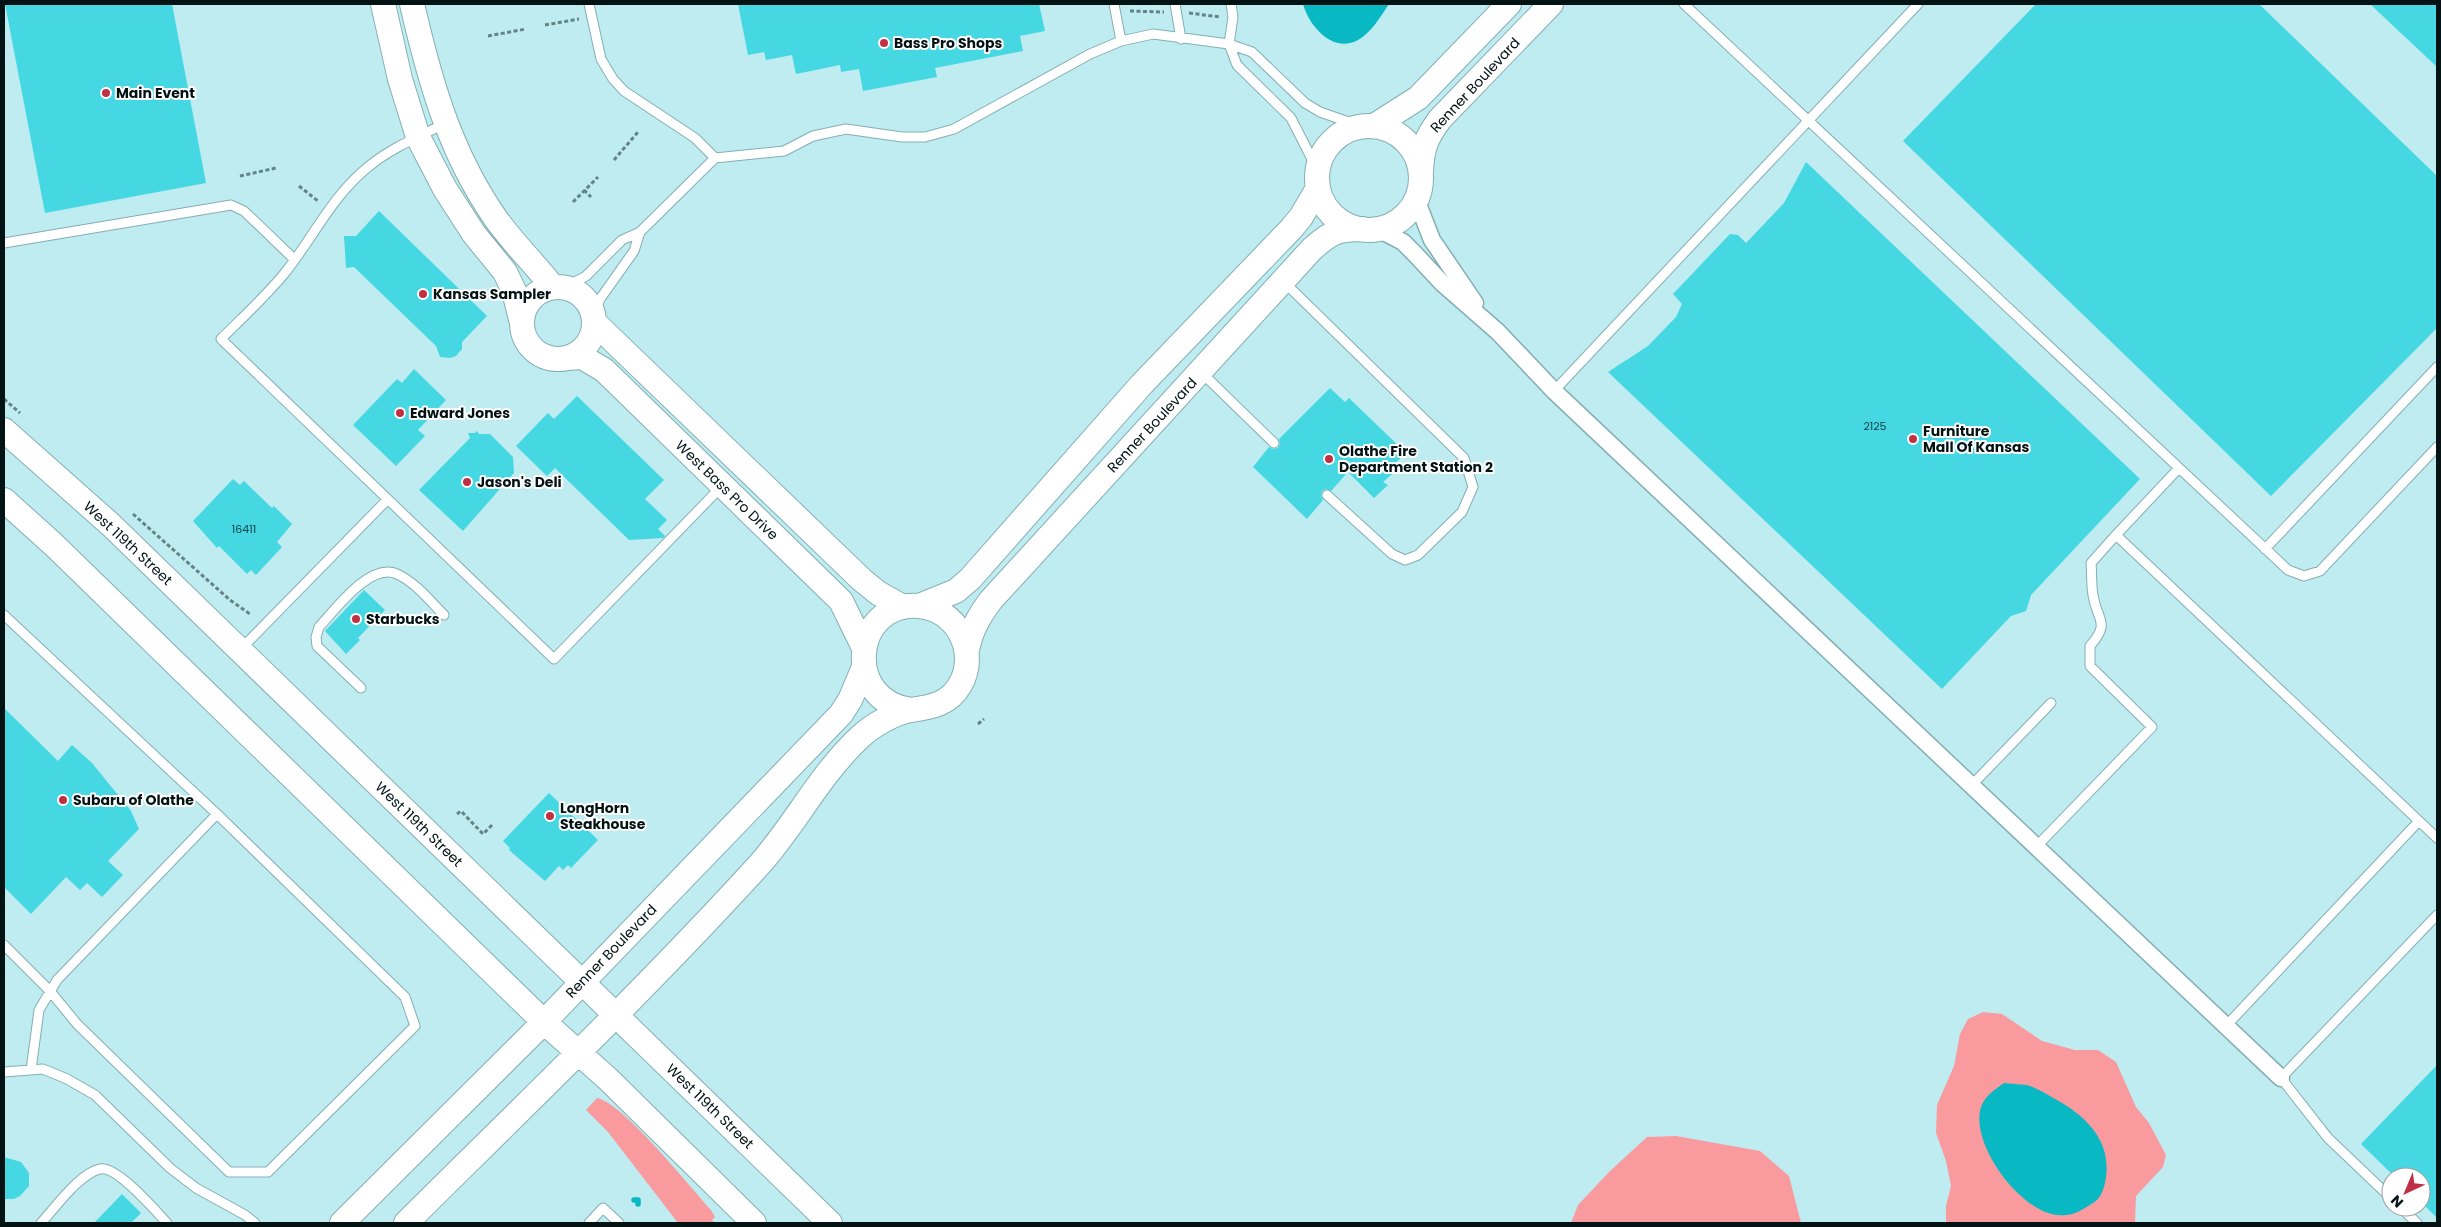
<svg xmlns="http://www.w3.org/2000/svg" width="2441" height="1227" font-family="Poppins,sans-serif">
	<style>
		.green { fill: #f99b9e; fill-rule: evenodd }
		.water { fill: #08b8c3 }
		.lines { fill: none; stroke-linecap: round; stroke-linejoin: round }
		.stream { stroke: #08b8c3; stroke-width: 5.5 }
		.building { fill: #45d7e2 }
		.lane-casing { stroke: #83afb3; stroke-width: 11 }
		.street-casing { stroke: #83afb3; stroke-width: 19 }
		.secondary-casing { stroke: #83afb3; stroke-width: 26 }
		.path { stroke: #638385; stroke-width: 3; stroke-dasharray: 4 2.5; stroke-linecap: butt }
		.lane { stroke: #fff; stroke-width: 9 }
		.street { stroke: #fff; stroke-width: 16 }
		.secondary { stroke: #fff; stroke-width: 24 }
		.poi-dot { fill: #c02f44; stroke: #fff; stroke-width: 2 }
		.labels { text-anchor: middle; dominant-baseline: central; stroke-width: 4; stroke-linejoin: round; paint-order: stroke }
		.number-label { font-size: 11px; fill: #144448 }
		.poi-label { font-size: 14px; font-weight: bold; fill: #031314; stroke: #fff; text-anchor: start }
		.street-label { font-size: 14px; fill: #031314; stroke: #fff }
	</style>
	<rect width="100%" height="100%" fill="#beecf0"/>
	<!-- green -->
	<path class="green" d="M 1983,1012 L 2002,1014 L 2042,1041 L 2075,1050 L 2098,1050 L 2116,1062 L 2136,1107 L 2149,1123 L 2166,1155 L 2163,1167 L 2136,1196 L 2135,1223 L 1946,1223 L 1946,1206 L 1951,1186 L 1946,1161 L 1936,1133 L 1937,1105 L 1954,1066 L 1960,1034 L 1968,1019 ZM 2004,1083 L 2028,1086 L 2047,1094 L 2058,1215 L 2039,1209 L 1999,1171 Z
		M 597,1098 C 622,1102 691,1188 711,1210 L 715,1217 L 712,1220 L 715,1223 L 678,1223 L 608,1132 L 586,1110 Z
		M 1676,1136 L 1760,1151 L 1789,1176 L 1801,1223 L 1571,1223 L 1578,1205 L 1610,1171 L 1647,1137 Z"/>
	<!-- water -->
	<path class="water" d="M 1303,4 L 1389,4 C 1381,16 1371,33 1358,40 C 1333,54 1309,26 1303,4 Z
		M 2004,1083 C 2011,1084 2019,1084 2027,1085 C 2037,1088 2048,1095 2057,1100 C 2087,1117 2111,1141 2106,1177 C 2105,1186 2101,1199 2093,1203 C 2082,1210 2072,1217 2058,1215 C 2021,1212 1973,1148 1980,1111 C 1982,1098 1994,1090 2004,1083 Z"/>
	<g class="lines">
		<!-- stream -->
		<path class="stream" d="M 634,1200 L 638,1200 L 638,1204"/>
	</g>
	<!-- building -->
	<path class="building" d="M 5,4 L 172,4 L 206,183 L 45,213 Z
		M 738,4 L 1039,4 L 1045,31 L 1020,36 L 1023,51 L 935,68 L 937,77 L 863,91 L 859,69 L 841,72 L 840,65 L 796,74 L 792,55 L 766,60 L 764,52 L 748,55 Z
		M 2036,4 L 2259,4 L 2437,176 L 2437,328 L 2271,496 L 1903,141 Z
		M 2370,4 L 2437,4 L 2437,67 Z
		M 1806,162 L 2140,479 L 2031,595 L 2026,611 L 2011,616 L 1942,689 L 1608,372 L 1648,346 L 1676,317 L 1682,304 L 1673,294 L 1730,234 L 1738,235 L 1746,243 L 1784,203 Z
		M 379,211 L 487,316 L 462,342 L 462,349 L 456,356 L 450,358 L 440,357 L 436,346 L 354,267 L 346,268 L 344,236 L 356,236 Z
		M 414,369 L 446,400 L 418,430 L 425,436 L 396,466 L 353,425 L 397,379 L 402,383 Z
		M 1330,388 L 1345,402 L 1349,398 L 1406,453 L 1392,466 L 1397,470 L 1383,482 L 1388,485 L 1374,498 L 1348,472 L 1331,491 L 1326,489 L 1322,491 L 1321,496 L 1323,500 L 1307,519 L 1253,467 L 1269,447 L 1273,449 L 1278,448 L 1280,444 L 1279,439 Z
		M 577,396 L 664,480 L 645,499 L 667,520 L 658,529 L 665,536 L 663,538 L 629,540 L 555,468 L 547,476 L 516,446 L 548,413 L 554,419 Z
		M 477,431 L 479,434 L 490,434 L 513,457 L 514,473 L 463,531 L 419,490 L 470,438 L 468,433 L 475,433 Z
		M 233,479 L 240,485 L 244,481 L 272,508 L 274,506 L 292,524 L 277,542 L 282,547 L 256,575 L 251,570 L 247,574 L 219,546 L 217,548 L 193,521 Z
		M 364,590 L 385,610 L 358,638 L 360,640 L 346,654 L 325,631 Z
		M 4,708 L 58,761 L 72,745 L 92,763 L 131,811 L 139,829 L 108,861 L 123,875 L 102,897 L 87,883 L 80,890 L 66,877 L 31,914 L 4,887 Z
		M 549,793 L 598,840 L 571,868 L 568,865 L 563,870 L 559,866 L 545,881 L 509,850 L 510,848 L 503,841 Z
		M 2437,1065 L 2437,1218 L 2421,1202 L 2421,1177 L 2395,1177 L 2361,1144 Z
		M 4,1157 L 21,1162 L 29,1173 L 29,1186 L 20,1196 L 14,1199 L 4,1199 Z
		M 122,1194 L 141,1213 L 131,1223 L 94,1223 Z"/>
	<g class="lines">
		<!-- lane casing -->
		<g class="lane-casing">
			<path id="lane" d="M 589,4 L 601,59 L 613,79 L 624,91 L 695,138 L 715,158
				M 1114,4 L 1121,41
				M 1175,4 L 1181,39
				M 1231,4 L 1233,17 L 1229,44 L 1237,65 L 1291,118 L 1317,169
				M 1684,4 L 2288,570 L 2304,576 L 2320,571 L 2437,447
				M 444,124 C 418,137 391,148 368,167 C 332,196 313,238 284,274 C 265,297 242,318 221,339 L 554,659 L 722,486
				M 4,243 L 231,205 L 244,211 L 294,259
				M 1283,281 L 1464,458 L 1473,487 L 1462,512 L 1418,555 L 1405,560 L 1392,554 L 1327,495
				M 566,287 L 586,276 L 622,240 L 640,232 L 715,158 L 784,151 L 813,136 L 846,129 L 902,137 L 925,137 L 954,129 L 1090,54 L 1121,41 L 1153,34 L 1229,44 L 1252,52 L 1305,103 L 1320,112 L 1360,126
				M 594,314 L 600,299 L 634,251 L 640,232
				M 1201,372 L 1274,443
				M 1554,391 L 1918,4
				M 2116,535 L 2179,468
				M 2265,549 L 2437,367
				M 4,615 L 217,814
				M 240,650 L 387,500
				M 361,688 L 317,646 L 316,637 L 319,627 C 336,609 370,562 397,574 C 415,582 430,601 444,615
				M 1971,786 L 2051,703
				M 2419,821 L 2437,838
				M 2036,847 L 2152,727 L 2090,666 L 2090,646 C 2111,622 2097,621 2093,595 C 2091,584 2092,573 2091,563 L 2116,535 L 2419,821 L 2226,1026
				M 4,945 L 50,991 L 77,1024 L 229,1172 L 268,1172 L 415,1026 L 405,997 L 217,814 L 57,980 L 39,1010 L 31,1070
				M 4,1072 L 43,1069 L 67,1079 L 95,1095 L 170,1168 L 196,1188 L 245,1215 L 255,1223
				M 2391,1198 L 2328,1138 L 2281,1078 L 2437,915
				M 2400,1207 L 2417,1223
				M 41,1223 C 55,1208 80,1173 100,1169 C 116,1165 156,1211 167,1223
				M 589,1223 L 603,1208 L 619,1223"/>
		</g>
		<!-- street casing -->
		<g class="street-casing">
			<path id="street" d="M 1416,199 L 1432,240 L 1475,303
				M 1378,229 L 1403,242 L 1415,254 L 1442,283 L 1498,332 L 1554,391 L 2281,1078"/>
		</g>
		<!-- secondary casing -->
		<g class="secondary-casing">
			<path id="secondary" d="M 383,4 L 400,79 L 418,137 L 445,189 L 474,234 L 505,272 L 514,291 L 521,319
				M 412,4 C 430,82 450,153 496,219 C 513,243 534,263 552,286
				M 1374,126 L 1418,98 L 1509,4
				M1317 178a52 52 0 1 1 104 0a52 52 0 1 1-104 0Z
				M 1421,172 C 1422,148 1426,138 1440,119 L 1551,4
				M522 323a36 36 0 1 1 72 0a36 36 0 1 1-72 0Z
				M 595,323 L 862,580 L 878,593 L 903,607
				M 567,358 L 582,357 L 604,370 L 841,601 L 864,648
				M 4,430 L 111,525 L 830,1223
				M 4,500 L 54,545 L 544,1022 L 608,1079 L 754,1223
				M 919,606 L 956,591 L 970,579 L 1142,384 L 1291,229 L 1301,217 L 1318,188
				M 967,650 C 971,630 979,616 991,600 L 1312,249 C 1331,232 1337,229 1363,229
				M 342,1223 L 544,1022 L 841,714 L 850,700 L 864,667
				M 406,1223 C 525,1105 646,989 759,865 C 795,825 820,774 860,737 C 873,725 894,713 911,710 C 932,707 949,704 960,685 C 979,652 957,609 919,606 C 852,601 842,701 911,710"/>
		</g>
		<!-- path -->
		<path class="path" d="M 1130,11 L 1164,12
			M 1189,13 L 1220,17
			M 545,25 L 579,19
			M 488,36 L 526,29
			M 614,160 L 638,132
			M 240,176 L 276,168
			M 299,186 L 318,201
			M 584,190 L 591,197
			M 573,202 L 598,177
			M 4,399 L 20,413
			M 133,514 L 230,600 L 250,614
			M 978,724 L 984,719
			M 457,814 L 461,811 L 483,834 L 492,825"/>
		<!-- lane -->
		<use href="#lane" class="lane"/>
		<!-- street -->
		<use href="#street" class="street"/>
		<!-- secondary -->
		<use href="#secondary" class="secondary"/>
	</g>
	<!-- markers -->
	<g class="poi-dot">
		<circle cx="884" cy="43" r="5"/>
		<circle cx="106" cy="93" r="5"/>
		<circle cx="423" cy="294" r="5"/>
		<circle cx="400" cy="413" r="5"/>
		<circle cx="1913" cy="439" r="5"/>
		<circle cx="1329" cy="459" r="5"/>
		<circle cx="467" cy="482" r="5"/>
		<circle cx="356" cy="619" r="5"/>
		<circle cx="63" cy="800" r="5"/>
		<circle cx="550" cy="816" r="5"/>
	</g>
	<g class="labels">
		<!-- number labels -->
		<g class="number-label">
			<text x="1875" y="426">2125</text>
			<text x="244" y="529">16411</text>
		</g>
		<!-- poi labels -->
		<g class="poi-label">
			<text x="894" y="43">Bass Pro Shops</text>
			<text x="116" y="93">Main Event</text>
			<text x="433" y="294">Kansas Sampler</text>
			<text x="410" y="413">Edward Jones</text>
			<text x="1923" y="431">Furniture<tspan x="1923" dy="16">Mall Of Kansas</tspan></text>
			<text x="1339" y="451">Olathe Fire<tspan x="1339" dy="16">Department Station 2</tspan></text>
			<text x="477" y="482">Jason's Deli</text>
			<text x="366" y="619">Starbucks</text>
			<text x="73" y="800">Subaru of Olathe</text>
			<text x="560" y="808">LongHorn<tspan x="560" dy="16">Steakhouse</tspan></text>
		</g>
		<!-- street labels -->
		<g class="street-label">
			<text transform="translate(1475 85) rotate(-47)">Renner Boulevard</text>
			<text transform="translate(1152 425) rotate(-47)">Renner Boulevard</text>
			<text transform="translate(727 490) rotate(44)">West Bass Pro Drive</text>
			<text transform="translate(128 543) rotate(43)">West 119th Street</text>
			<text transform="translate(419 824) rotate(44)">West 119th Street</text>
			<text transform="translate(611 951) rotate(-46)">Renner Boulevard</text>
			<text transform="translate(710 1106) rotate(44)">West 119th Street</text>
		</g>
	</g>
	<!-- border -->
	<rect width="2441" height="1227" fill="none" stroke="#031314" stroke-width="10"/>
	<!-- north arrow -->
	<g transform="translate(2406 1192) rotate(224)"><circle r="24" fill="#ffffff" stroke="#9aa1a1"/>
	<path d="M0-4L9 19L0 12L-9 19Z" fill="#c02f44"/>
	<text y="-8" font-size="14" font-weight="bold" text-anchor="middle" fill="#031314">N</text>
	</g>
</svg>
